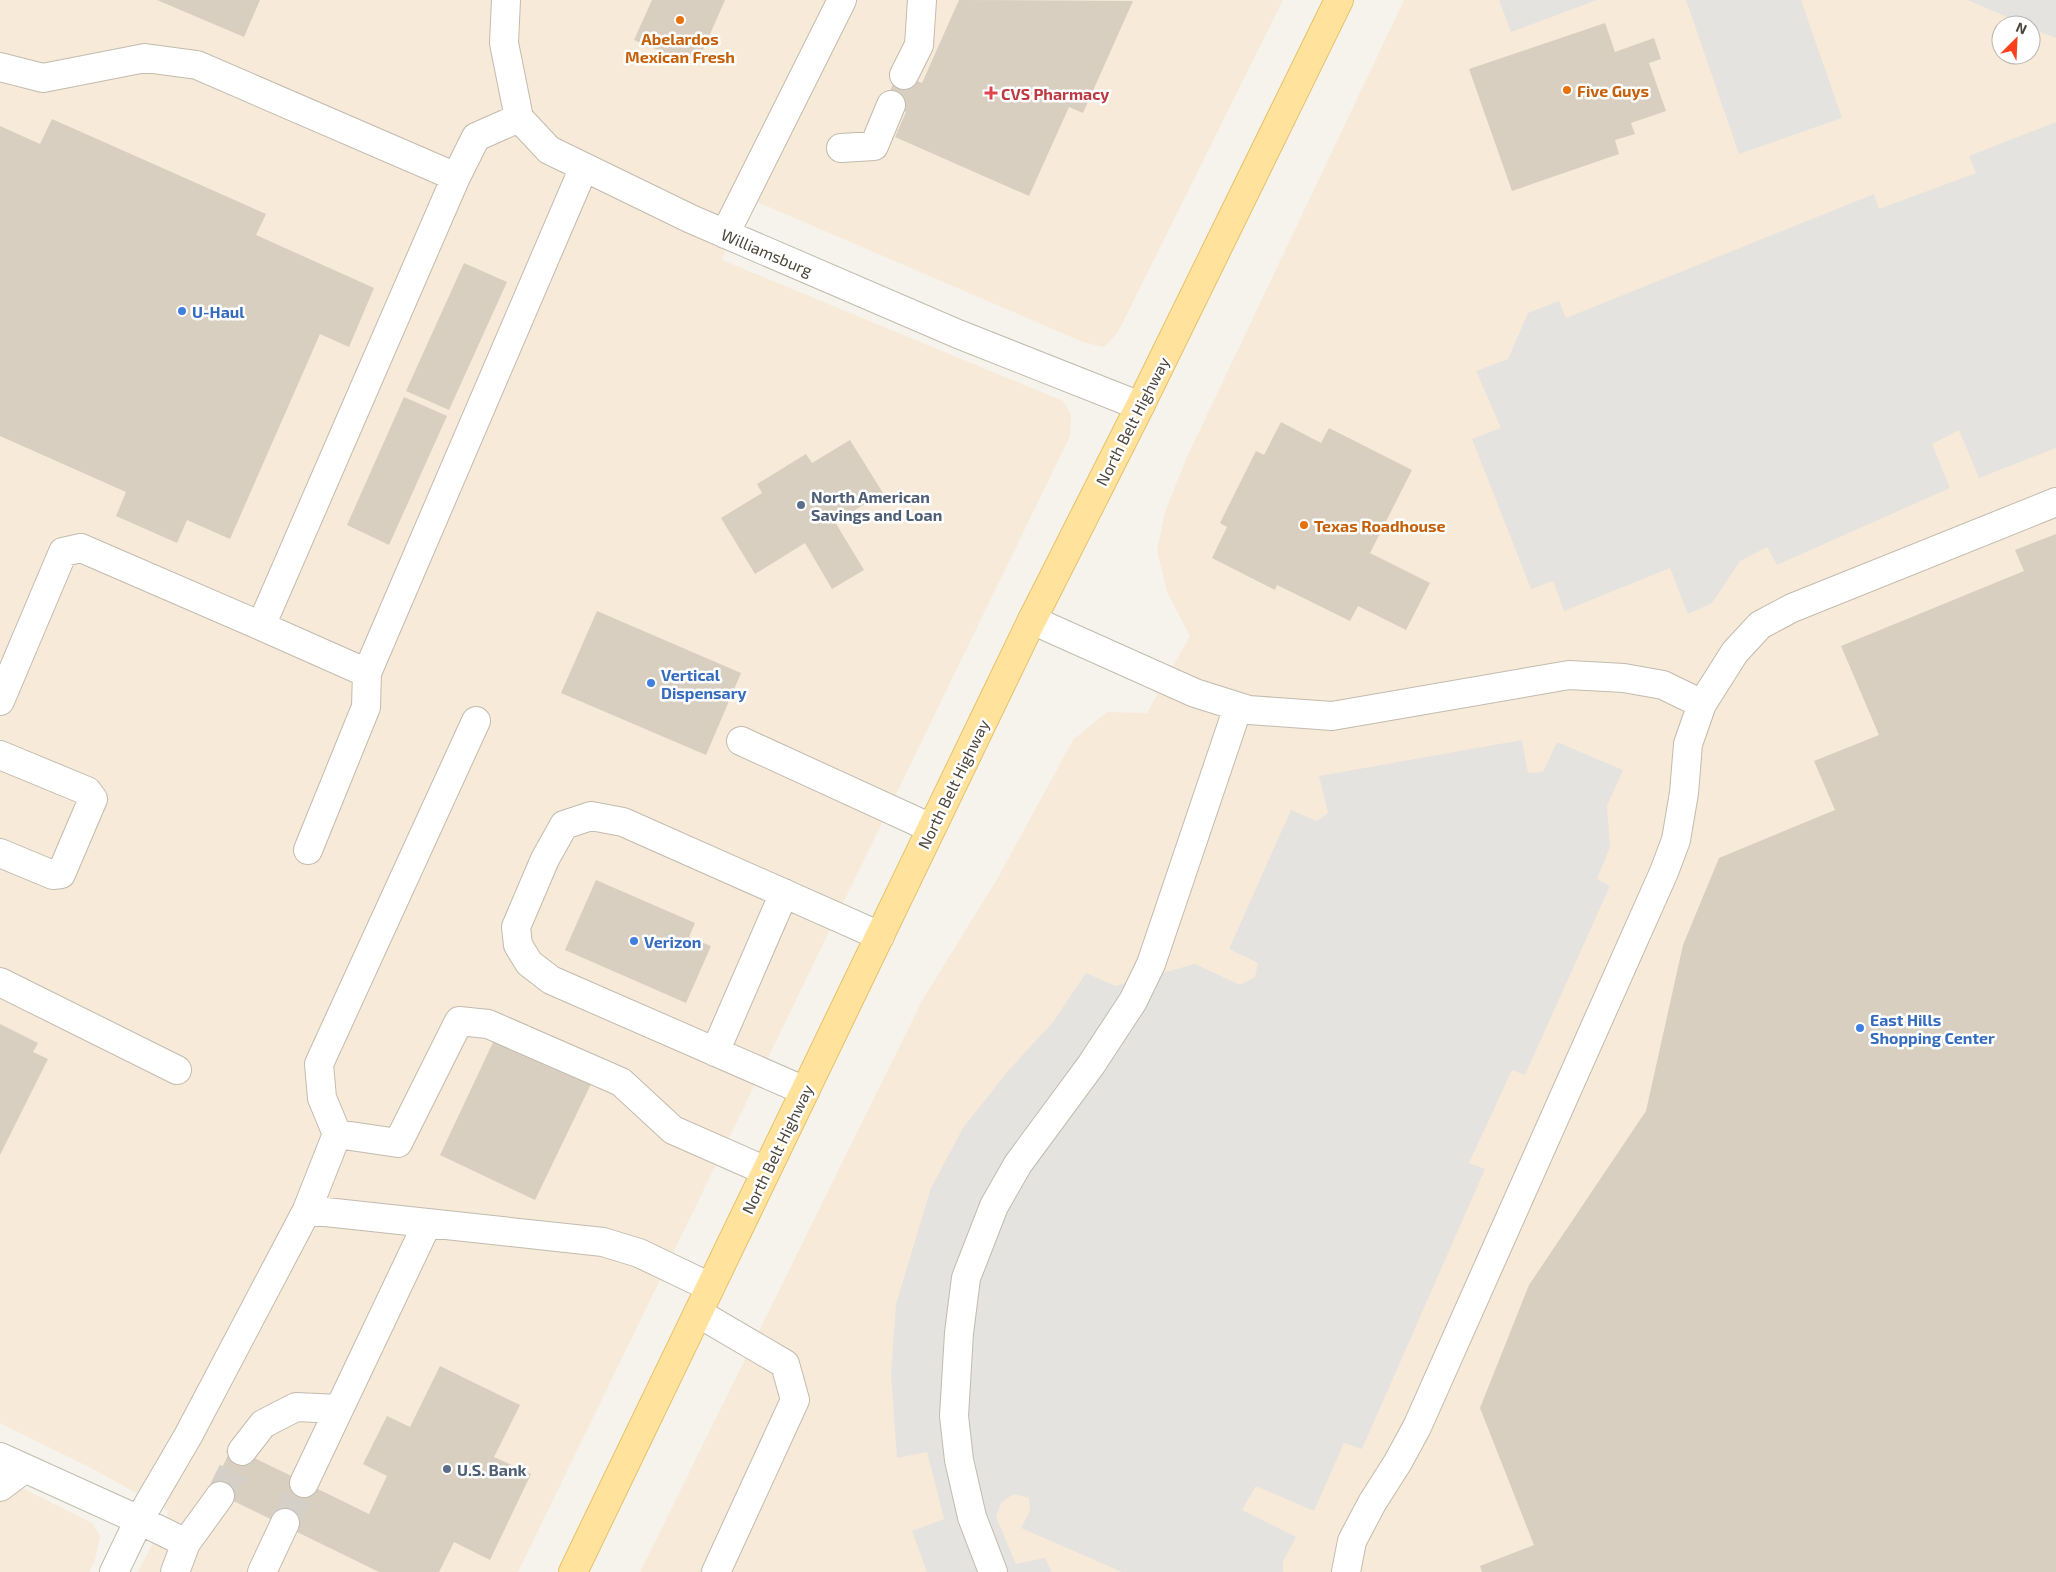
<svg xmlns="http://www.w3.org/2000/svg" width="2056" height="1572" font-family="'Exo 2',sans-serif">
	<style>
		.commercial { fill: #f7ead8; fill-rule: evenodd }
		.parking { fill: #e5e3e0 }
		.building { fill: #d8cfc1 }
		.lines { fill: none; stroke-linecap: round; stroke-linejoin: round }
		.minor-tunnel { stroke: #d4d0c8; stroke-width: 28; stroke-dasharray: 28 14; stroke-linecap: butt }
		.minor-casing { stroke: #c2bbae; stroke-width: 30 }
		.major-casing { stroke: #e6c16a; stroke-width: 30 }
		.minor { stroke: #fff; stroke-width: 28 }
		.major { stroke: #ffe39c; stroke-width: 28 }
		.food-dot { fill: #e8710a; stroke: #fff; stroke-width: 2 }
		.health-dot { fill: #e0444e; stroke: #fff; stroke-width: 2 }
		.shop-dot { fill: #3f7fe0; stroke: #fff; stroke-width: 2 }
		.service-dot { fill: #5c6f8a; stroke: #fff; stroke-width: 2 }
		.labels { text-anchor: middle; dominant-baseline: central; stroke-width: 5; stroke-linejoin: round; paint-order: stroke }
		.food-label { font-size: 16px; font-weight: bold; fill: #c56008; stroke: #fff; text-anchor: start }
		.health-label { font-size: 16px; font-weight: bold; fill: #be3a42; stroke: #fff; text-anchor: start }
		.street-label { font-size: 16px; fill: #4b4439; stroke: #fff }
		.shop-label { font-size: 16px; font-weight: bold; fill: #366cbe; stroke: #fff; text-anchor: start }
		.service-label { font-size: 16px; font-weight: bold; fill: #4e5e75; stroke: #fff; text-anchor: start }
	</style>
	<rect width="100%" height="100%" fill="#f6f3ec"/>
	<!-- commercial -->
	<path class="commercial" d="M 0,0 L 1283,0 L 1118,332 L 1104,347 L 1083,342 L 748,198 L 722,260 L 1063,401 L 1071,414 L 1070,436 L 518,1572 L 138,1572 L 169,1511 L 95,1470 L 0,1423 Z
		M 1404,0 L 2056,0 L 2056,1572 L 640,1572 L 923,999 L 996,881 L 1073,740 L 1107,712 L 1147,713 L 1190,636 L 1167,592 L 1157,550 L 1165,512 L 1187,457 ZM 2001,25 L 2031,25 L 2031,55 L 2001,55 Z
		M 0,1477 L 92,1523 L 100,1536 L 95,1560 L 89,1572 L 0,1572 Z"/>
	<!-- parking -->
	<path class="parking" d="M 1499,0 L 1597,0 L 1511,32 Z
		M 1686,0 L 1801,0 L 1842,118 L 1739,154 Z
		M 1968,0 L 2056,0 L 2056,38 L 2031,28 L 2031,25 L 2025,25 Z
		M 2056,122 L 2056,448 L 1979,478 L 1959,430 L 1932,444 L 1950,488 L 1777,565 L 1767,547 L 1740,561 L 1712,603 L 1688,614 L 1670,568 L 1564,611 L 1553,581 L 1531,589 L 1472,439 L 1501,428 L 1476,371 L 1508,359 L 1528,313 L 1559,301 L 1566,318 L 1874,194 L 1879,209 L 1976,173 L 1969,156 Z
		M 1522,740 L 1528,773 L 1543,772 L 1557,742 L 1623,770 L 1607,806 L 1610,847 L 1597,879 L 1610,886 L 1525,1075 L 1512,1070 L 1469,1163 L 1485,1169 L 1362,1449 L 1344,1443 L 1314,1511 L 1256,1486 L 1242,1510 L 1296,1537 L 1283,1562 L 1283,1572 L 1122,1572 L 1021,1528 L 1030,1511 L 1029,1498 L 1013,1494 L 1001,1503 L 996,1517 L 1016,1564 L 1045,1558 L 1052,1572 L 927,1572 L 912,1531 L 944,1519 L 927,1452 L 897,1458 L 891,1374 L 896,1304 L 931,1188 L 963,1128 L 1008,1071 L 1053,1022 L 1086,973 L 1115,986 L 1195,964 L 1240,985 L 1255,977 L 1258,963 L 1229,949 L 1291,810 L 1317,821 L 1328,813 L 1319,776 Z"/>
	<!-- building -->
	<path class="building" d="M 157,0 L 260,0 L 244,37 Z
		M 652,0 L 725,0 L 696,66 L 634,40 Z
		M 959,0 L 1133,1 L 1083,113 L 1069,107 L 1029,196 L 895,137 L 906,112 L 885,102 L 898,73 L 922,83 Z
		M 1605,23 L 1615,52 L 1654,38 L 1661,59 L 1649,63 L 1666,111 L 1631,123 L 1635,134 L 1615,140 L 1619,154 L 1512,191 L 1469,69 Z
		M 52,119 L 266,214 L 256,235 L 374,288 L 349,347 L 320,334 L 230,539 L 187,520 L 177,543 L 116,516 L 126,492 L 0,436 L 0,126 L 40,144 Z
		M 464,263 L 507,282 L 449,410 L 406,391 Z
		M 404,397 L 447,416 L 389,545 L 347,525 Z
		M 1281,422 L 1321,443 L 1329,428 L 1412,470 L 1370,553 L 1430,583 L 1406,630 L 1358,606 L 1350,621 L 1277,585 L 1275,590 L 1212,558 L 1227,527 L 1220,523 L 1256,451 L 1264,455 Z
		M 850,440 L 883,493 L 835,522 L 864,570 L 832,589 L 805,543 L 755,574 L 721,518 L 762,493 L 757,484 L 806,454 L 812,463 Z
		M 2056,534 L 2056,1572 L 1482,1572 L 1480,1566 L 1534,1545 L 1480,1408 L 1529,1285 L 1646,1111 L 1683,945 L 1719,858 L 1835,810 L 1814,761 L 1879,735 L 1841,646 L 2024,571 L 2015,550 Z
		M 597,611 L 741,673 L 706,755 L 561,693 Z
		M 596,880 L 695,923 L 689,937 L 711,946 L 686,1003 L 565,950 Z
		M 0,1024 L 38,1043 L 33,1052 L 48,1059 L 0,1155 Z
		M 496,1036 L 592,1082 L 535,1200 L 440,1155 Z
		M 440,1366 L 520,1405 L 494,1457 L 531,1474 L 490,1560 L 454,1542 L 439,1572 L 379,1572 L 211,1490 L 232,1447 L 369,1514 L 387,1476 L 363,1464 L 387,1416 L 410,1427 Z"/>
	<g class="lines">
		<!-- minor-tunnel -->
		<path class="minor-tunnel" d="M 220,1496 L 242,1451
			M 285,1523 L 304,1483"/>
		<!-- minor casing -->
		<g class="minor-casing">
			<path id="minor" d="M 506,0 L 504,43 L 519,118 L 549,150 L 691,219 L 958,334 L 1140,406
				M 0,67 L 43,78 L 145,58 L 197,65 L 456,177
				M 904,75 L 919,45 L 922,0
				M 841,148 L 874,146 L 891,105
				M 725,234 L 842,0
				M 1032,620 L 1195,693 L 1249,710 L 1332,716 L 1569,675 L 1624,678 L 1663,685 L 1702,704
				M 261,626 L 367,673 L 584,167
				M 0,701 L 63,552 L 81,548 L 261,626 L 456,177 L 476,137 L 519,118
				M 741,741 L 931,828
				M 0,755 L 87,791 L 93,799 L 61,874 L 53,875 L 0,853
				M 308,850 L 366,707 L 367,673
				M 0,982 L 177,1070
				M 715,1052 L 784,893
				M 805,1091 L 551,980 L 529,963 L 518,945 L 516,927 L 545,859 L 564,825 L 591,816 L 623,822 L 880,936
				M 337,1134 L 398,1143 L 459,1021 L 488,1024 L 621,1082 L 673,1130 L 766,1171
				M 307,1210 L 603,1242 L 639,1253 L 710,1287
				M 698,1313 L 785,1364 L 795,1400 L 716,1572
				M 242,1451 L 263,1424 L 296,1407 L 339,1409
				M 0,1457 L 139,1520 L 188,1436 L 307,1210 L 337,1134 L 322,1098 L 319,1064 L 476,721
				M 304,1483 L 427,1224
				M 0,1487 L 24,1469
				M 114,1572 L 139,1520 L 186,1543
				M 175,1572 L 186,1543 L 220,1496
				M 262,1572 L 285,1523
				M 993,1572 L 972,1517 L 959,1460 L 954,1416 L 959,1333 L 966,1278 L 994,1206 L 1018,1164 L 1091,1065 L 1133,1001 L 1151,964 L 1238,707
				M 1346,1572 L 1352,1541 L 1372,1503 L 1398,1462 L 1417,1427 L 1664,872 L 1676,840 L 1684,793 L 1688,744 L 1702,704 L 1735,652 L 1760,625 L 1792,608 L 2056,502"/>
		</g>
		<!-- major casing -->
		<g class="major-casing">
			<path id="major" d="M 573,1572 L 1032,620 L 1140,406 L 1339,0"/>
		</g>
		<!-- minor -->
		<use href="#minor" class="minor"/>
		<!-- major -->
		<use href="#major" class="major"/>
	</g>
	<!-- markers -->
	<g class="food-dot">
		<circle cx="680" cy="20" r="5"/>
		<circle cx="1567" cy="90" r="5"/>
		<circle cx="1304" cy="525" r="5"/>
	</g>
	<path class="health-dot" d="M988.5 85.5h5v5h5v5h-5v5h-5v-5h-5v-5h5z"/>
	<g class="shop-dot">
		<circle cx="182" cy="311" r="5"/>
		<circle cx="651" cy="683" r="5"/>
		<circle cx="634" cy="941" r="5"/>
		<circle cx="1860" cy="1028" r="5"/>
	</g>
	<g class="service-dot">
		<circle cx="801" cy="505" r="5"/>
		<circle cx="447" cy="1469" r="5"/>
	</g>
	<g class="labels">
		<!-- food labels -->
		<g class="food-label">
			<text x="680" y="38" text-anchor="middle">Abelardos<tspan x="680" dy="18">Mexican Fresh</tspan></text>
			<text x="1577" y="90">Five Guys</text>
			<text x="1314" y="525">Texas Roadhouse</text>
		</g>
		<!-- health labels -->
		<g class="health-label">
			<text x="1001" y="93">CVS Pharmacy</text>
		</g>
		<!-- street labels -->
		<g class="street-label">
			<text transform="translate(767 252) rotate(23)">Williamsburg</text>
			<text transform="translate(1132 421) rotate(-63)">North Belt Highway</text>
			<text transform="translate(953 784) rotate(-64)">North Belt Highway</text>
			<text transform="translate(777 1149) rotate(-64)">North Belt Highway</text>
		</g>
		<!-- shop labels -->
		<g class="shop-label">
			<text x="192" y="311">U-Haul</text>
			<text x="661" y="674">Vertical<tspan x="661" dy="18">Dispensary</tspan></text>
			<text x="644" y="941">Verizon</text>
			<text x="1870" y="1019">East Hills<tspan x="1870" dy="18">Shopping Center</tspan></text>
		</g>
		<!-- service labels -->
		<g class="service-label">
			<text x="811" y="496">North American<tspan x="811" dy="18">Savings and Loan</tspan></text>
			<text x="457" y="1469">U.S. Bank</text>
		</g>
	</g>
	<!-- north arrow -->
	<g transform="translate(2016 40) rotate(24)"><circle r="24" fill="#ffffff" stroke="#b7b4b0"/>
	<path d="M0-4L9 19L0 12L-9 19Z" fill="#fc3f1d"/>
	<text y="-8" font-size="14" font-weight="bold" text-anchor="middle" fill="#4b4439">N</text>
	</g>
</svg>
